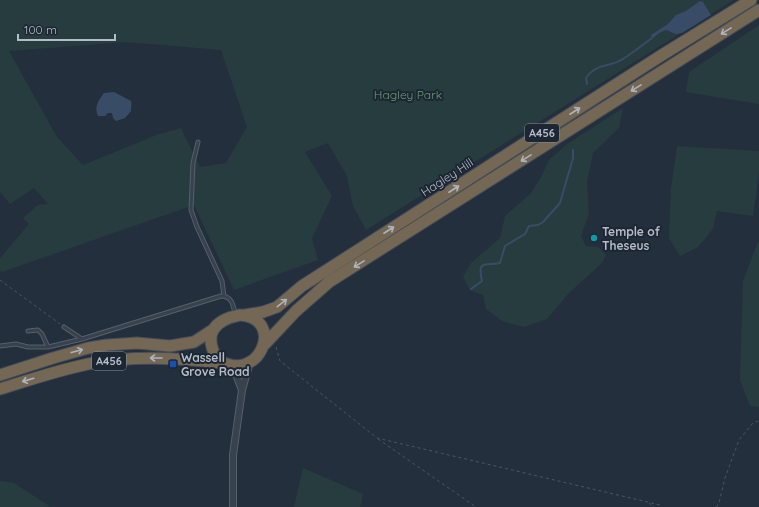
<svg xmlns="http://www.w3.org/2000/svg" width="759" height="507" font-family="Quicksand,sans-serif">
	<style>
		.green { fill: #263c3f; fill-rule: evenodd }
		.water { fill: #394c67 }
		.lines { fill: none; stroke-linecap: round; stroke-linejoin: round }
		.stream { stroke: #394c67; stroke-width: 2 }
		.lane-casing { stroke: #565f6c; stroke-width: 5 }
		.street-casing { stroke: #565f6c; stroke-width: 8 }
		.highway-casing { stroke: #434c59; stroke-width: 13 }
		.path { stroke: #44595c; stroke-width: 1; stroke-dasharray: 3 3; stroke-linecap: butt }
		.lane { stroke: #38414e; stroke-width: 3 }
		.street { stroke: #38414e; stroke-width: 6 }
		.highway { stroke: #746855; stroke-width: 11 }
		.oneway { stroke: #aeb4bd }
		.culture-dot { fill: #0f9aa8; stroke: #1d2633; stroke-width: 1.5 }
		.transit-dot { fill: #1a4fb4; stroke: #1d2633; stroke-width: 1.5 }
		.labels { text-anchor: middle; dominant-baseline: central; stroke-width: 4; stroke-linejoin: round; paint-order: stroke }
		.shield { fill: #1d2633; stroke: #878f9c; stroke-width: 1 }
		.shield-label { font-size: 11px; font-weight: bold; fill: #b4bcc9 }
		.park-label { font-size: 12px; fill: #6b9a76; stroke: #1d2633 }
		.street-label { font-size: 12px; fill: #b4bcc9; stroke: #1d2633 }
		.poi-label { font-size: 12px; font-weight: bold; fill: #b4bcc9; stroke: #1d2633; text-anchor: start }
	</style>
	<rect width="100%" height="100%" fill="#242f3e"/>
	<!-- green -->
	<path class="green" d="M 0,0 L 732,0 L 732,1 L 366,230 L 353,206 L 347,176 L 328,143 L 305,152 L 332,196 L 312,238 L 318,260 L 234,290 L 194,205 L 2,272 L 0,270 L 0,258 L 29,224 L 23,218 L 38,205 L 48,204 L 34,188 L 10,204 L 0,192 ZM 126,42 L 221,50 L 247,127 L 226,163 L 200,167 L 181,128 L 159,134 L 83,165 L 57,137 L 9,51 Z
		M 759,25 L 759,104 L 686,92 L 689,72 Z
		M 623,108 L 619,128 L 593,153 L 587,182 L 589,213 L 581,236 L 586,246 L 598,247 L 606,255 L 602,263 L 569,293 L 547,319 L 524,327 L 502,321 L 486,309 L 483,295 L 470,290 L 463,277 L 471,263 L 500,238 L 505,216 L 531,193 L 541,177 L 549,160 L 567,144 Z
		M 677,146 L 759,151 L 759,172 L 753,216 L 717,211 L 713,229 L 698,247 L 680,256 L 669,238 L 671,188 Z
		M 758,242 L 759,242 L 759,407 L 750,406 L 740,380 L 743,281 Z
		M 303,468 L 363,494 L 360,507 L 294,507 Z
		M 0,481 L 14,483 L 51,507 L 0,507 Z"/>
	<!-- water -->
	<path class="water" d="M 700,1 L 703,2 L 711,15 L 682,33 L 676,34 L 666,30 L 659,33 L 653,38 L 652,38 L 651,35 L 668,24 L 676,15 L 686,11 Z
		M 114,92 L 131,101 C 132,104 131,107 131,111 L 125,118 L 116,121 L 113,118 L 112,113 L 108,113 L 105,116 L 98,116 C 94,107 98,101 104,93 Z"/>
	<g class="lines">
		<!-- stream -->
		<path class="stream" d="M 587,84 L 586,78 C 596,63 610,67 621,60 C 632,54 642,45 652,38
			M 471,289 L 482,281 C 477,259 485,266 500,263 L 505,246 L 525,234 L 529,226 L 538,225 L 543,222 L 560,203 L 573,158 L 573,150"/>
		<!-- lane casing -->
		<g class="lane-casing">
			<path id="lane" d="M 198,142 L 193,163 L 191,210 L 197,227 L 222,281 L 224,296
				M 64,327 L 82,339 L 221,296 C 232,296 233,305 235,313
				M 28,331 L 38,330 L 42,334 L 48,347
				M 0,346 L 16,344 L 28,347 L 48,347 L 82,339"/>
		</g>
		<!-- street casing -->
		<g class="street-casing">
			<path id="street" d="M 229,365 L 237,377 L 242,390
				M 233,507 L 233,455 L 242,390 L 250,362"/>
		</g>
		<!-- highway casing -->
		<g class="highway-casing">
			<path id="highway" d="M 240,315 C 287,318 259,387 217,359 C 203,334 214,320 240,315 Z
				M 245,315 L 263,312 L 277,307 L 302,286 L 662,55 L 751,0
				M 265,344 L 296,311 L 329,282 L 759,10
				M 0,375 L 53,358 L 88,348 L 107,345 L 137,343 L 170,346 L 194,342 L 214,329
				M 0,389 C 29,380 59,370 88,364 C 133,355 178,358 222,363"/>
		</g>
		<!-- path -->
		<path class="path" d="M 0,280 L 60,324
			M 276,347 L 280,361 L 377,438 L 660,505
			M 378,439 L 476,507
			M 649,503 L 654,507
			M 716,507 L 719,503 L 725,478 L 739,440 L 753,423 L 759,421"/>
		<!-- lane -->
		<use href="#lane" class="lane"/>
		<!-- street -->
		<use href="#street" class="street"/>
		<!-- highway -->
		<use href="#highway" class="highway"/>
	</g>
	<!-- one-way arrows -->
	<defs><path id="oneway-shaft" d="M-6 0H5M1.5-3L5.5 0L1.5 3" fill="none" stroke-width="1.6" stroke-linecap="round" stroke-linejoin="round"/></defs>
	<g class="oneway">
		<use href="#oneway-shaft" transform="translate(726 31) rotate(148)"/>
		<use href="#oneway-shaft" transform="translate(636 88) rotate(148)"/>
		<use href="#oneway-shaft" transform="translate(575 111) rotate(-33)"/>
		<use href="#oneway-shaft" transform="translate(526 158) rotate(148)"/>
		<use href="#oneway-shaft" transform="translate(454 189) rotate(-33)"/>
		<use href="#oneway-shaft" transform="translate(389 230) rotate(-33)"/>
		<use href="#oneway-shaft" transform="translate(359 264) rotate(148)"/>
		<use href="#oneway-shaft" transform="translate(282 303) rotate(-38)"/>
		<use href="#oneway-shaft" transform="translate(77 351) rotate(-15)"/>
		<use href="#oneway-shaft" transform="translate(156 358) rotate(-180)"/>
		<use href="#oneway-shaft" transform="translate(28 380) rotate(164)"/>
	</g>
	<!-- markers -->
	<circle class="culture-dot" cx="594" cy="238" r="4"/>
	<rect class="transit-dot" x="169" y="360" width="8" height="8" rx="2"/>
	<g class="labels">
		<!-- shield labels -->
		<g class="shield">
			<rect x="525" y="124" width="34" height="18" rx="3"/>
			<rect x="92" y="352" width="34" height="18" rx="3"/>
		</g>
		<g class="shield-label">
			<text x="542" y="133">A456</text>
			<text x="109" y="361">A456</text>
		</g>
		<!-- park labels -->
		<g class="park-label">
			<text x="408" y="94">Hagley Park</text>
		</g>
		<!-- street labels -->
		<g class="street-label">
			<text transform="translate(447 177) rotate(-33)">Hagley Hill</text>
		</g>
		<!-- poi labels -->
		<g class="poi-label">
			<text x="602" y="231">Temple of<tspan x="602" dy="14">Theseus</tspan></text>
			<text x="181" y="357">Wassell<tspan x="181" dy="14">Grove Road</tspan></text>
		</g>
	</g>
	<!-- scale -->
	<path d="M18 34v6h97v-6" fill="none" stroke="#b4bcc9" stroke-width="2"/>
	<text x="24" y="34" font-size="12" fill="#b4bcc9" stroke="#1d2633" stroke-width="3" paint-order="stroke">100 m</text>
</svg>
